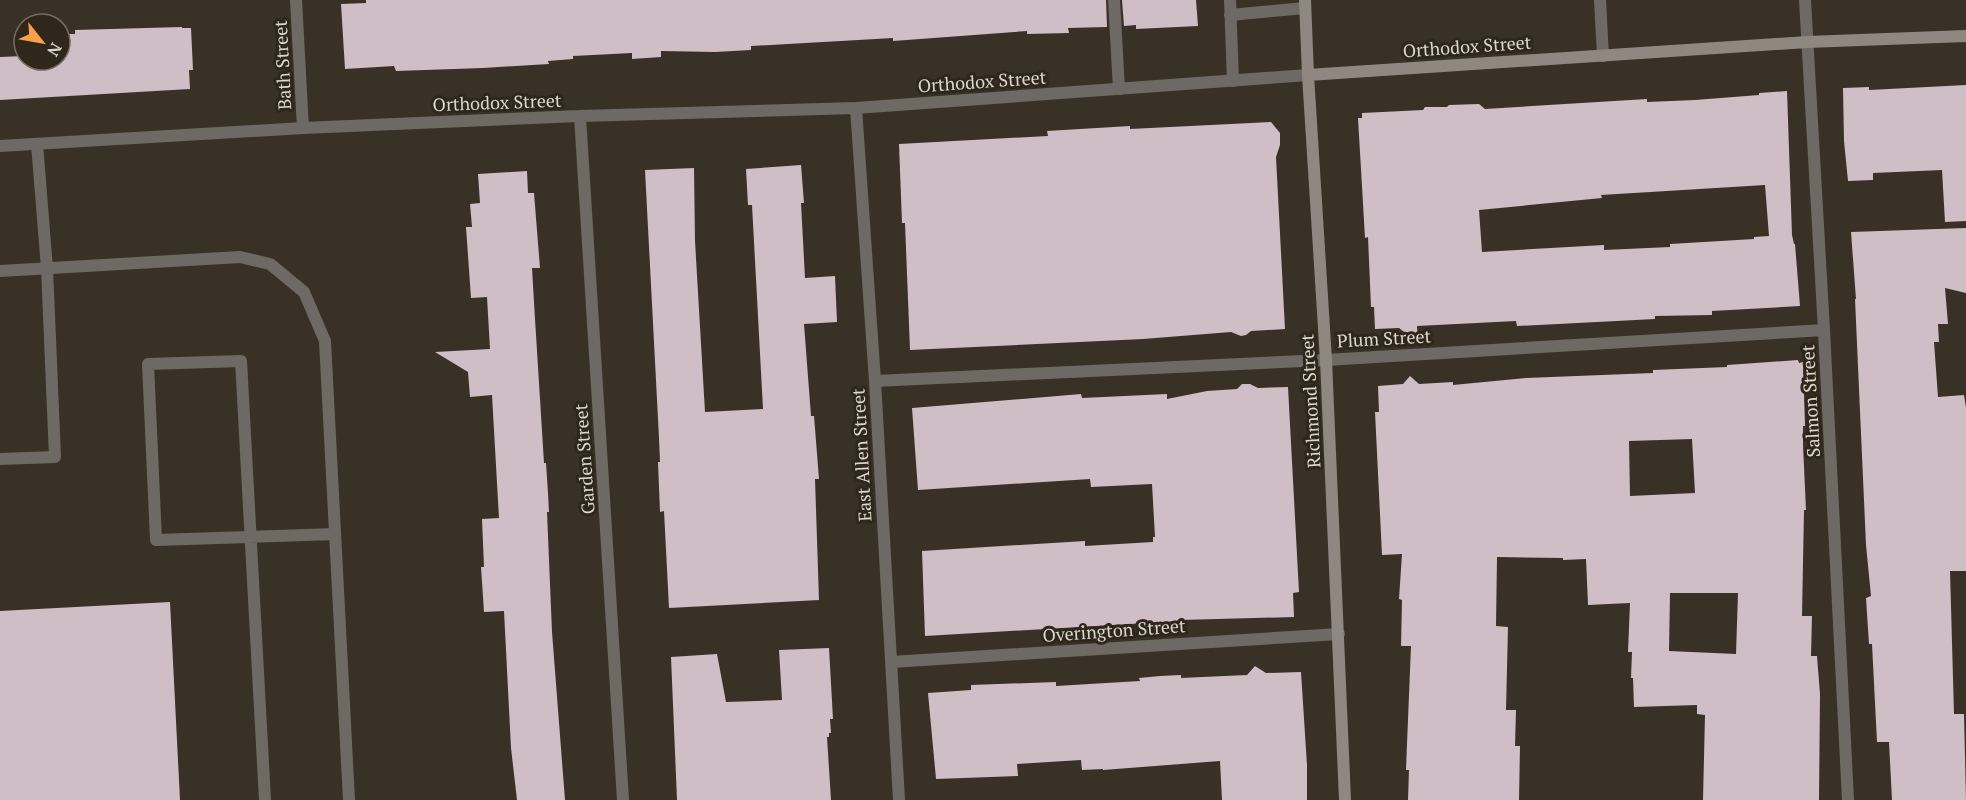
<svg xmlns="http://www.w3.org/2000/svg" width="1966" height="800" font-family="'PT Serif',serif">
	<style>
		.building { fill: #cfbec6; fill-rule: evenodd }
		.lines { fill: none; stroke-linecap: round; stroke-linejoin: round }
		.lane { stroke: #6f6965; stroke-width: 12 }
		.street { stroke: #6f6965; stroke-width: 12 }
		.secondary { stroke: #918781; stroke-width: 12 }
		.labels { text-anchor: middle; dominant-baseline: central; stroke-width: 6; stroke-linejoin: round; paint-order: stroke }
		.street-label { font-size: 18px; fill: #dbd6cf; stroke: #2f271c }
	</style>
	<rect width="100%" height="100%" fill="#393126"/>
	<!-- building -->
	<path class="building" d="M 366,0 L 1106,0 L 1107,27 L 1068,28 L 1069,33 L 1027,34 L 1027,31 L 893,41 L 893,38 L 751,46 L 751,50 L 715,52 L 661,51 L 661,57 L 632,59 L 632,53 L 573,56 L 573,59 L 548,61 L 549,64 L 483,68 L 396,71 L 394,66 L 345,69 L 341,4 L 366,3 Z
		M 1122,0 L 1196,0 L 1198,26 L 1136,29 L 1136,25 L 1124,26 Z
		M 182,27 L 182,28 L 191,28 L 193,70 L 189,70 L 190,89 L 0,100 L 0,57 L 24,56 L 23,40 L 24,40 L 24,60 L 60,60 L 60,34 L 75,34 L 75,30 Z
		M 1966,85 L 1966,221 L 1945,222 L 1942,170 L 1873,173 L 1873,180 L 1848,181 L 1844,141 L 1843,88 L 1869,87 L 1869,90 Z
		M 1787,91 L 1792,235 L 1794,244 L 1795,244 L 1800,306 L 1712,311 L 1712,315 L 1655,316 L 1655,319 L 1517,326 L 1516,321 L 1417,326 L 1418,343 L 1399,328 L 1375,329 L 1374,307 L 1371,307 L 1368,237 L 1365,238 L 1358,118 L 1362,118 L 1362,113 L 1423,110 L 1425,107 L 1447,107 L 1449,105 L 1479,104 L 1485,109 L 1647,99 L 1647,102 L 1695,100 L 1759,95 L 1759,93 ZM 1765,185 L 1769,236 L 1754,237 L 1754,239 L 1670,244 L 1670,247 L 1604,250 L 1604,245 L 1482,252 L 1479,210 L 1602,198 L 1601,195 Z
		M 1271,122 L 1280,133 L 1280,145 L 1276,157 L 1285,329 L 1251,331 L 1246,335 L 1241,336 L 1231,332 L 1143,339 L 910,350 L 905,223 L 902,223 L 899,144 L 1048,136 L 1047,131 L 1130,126 L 1130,129 Z
		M 801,165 L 804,203 L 801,203 L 805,278 L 835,276 L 837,322 L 804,324 L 811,416 L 814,416 L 819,479 L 815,479 L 819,600 L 669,608 L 664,511 L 660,512 L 658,462 L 660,462 L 659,438 L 645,170 L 694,168 L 695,241 L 705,412 L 763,409 L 752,205 L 748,205 L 746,169 Z
		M 527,171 L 528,193 L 534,193 L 540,268 L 532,268 L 535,319 L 544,463 L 546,463 L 548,493 L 549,512 L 547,512 L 552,632 L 565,800 L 517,800 L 511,748 L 504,611 L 484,612 L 481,567 L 484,567 L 482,519 L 499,518 L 492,395 L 470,397 L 468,372 L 435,352 L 490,349 L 487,297 L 471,298 L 466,227 L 472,227 L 470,204 L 480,203 L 478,174 Z
		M 1966,228 L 1966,293 L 1945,288 L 1948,324 L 1938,324 L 1939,342 L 1934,342 L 1938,397 L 1964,395 L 1966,408 L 1966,571 L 1950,571 L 1954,714 L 1964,714 L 1966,800 L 1892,800 L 1889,742 L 1877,742 L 1872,644 L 1869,644 L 1866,598 L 1871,596 L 1866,545 L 1855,299 L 1856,299 L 1851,232 Z
		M 1798,360 L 1799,363 L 1803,362 L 1805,426 L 1803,426 L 1803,445 L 1806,510 L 1804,510 L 1802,616 L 1812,616 L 1811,656 L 1817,656 L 1820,694 L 1819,800 L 1703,800 L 1705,715 L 1697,714 L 1697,705 L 1634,707 L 1633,678 L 1631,678 L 1632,652 L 1628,652 L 1630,603 L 1588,605 L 1586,559 L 1563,560 L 1563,558 L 1497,557 L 1496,626 L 1508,627 L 1506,710 L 1516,710 L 1515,746 L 1520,746 L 1519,800 L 1408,800 L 1409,770 L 1406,770 L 1407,744 L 1411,646 L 1401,646 L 1402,600 L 1399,599 L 1402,554 L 1382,555 L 1375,412 L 1379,412 L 1378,386 L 1403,384 L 1410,376 L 1419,384 L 1453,382 L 1453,385 L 1526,378 L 1653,373 L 1653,370 L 1727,367 L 1727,365 ZM 1692,439 L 1695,493 L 1630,496 L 1629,441 ZM 1670,593 L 1738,593 L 1736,654 L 1669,651 Z
		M 1242,384 L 1250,384 L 1258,388 L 1288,387 L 1299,592 L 1293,593 L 1294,617 L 1180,620 L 1180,621 L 925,636 L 922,551 L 1085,541 L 1085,546 L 1153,542 L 1153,537 L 1155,537 L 1152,484 L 1091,487 L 1090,479 L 918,490 L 912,408 L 1081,394 L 1082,398 L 1167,394 L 1167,399 L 1207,391 L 1237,389 Z
		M 170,602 L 180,800 L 0,800 L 0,611 Z
		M 829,648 L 833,719 L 830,719 L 831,733 L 829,733 L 829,737 L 827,737 L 831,800 L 677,800 L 671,657 L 717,654 L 726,702 L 782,700 L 779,650 Z
		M 1255,666 L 1266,673 L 1301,672 L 1307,765 L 1307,800 L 1222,800 L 1220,761 L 1103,770 L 1103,769 L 1082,770 L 1081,760 L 1017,764 L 1018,776 L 936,779 L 928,693 L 971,690 L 971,685 L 1056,682 L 1056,686 L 1140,681 L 1139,678 L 1160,676 L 1181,675 L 1181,678 L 1247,675 Z"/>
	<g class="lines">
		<!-- lane -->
		<path class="lane" d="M 1114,0 L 1119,89
			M 1230,0 L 1233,81
			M 1600,0 L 1603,56
			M 1230,15 L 1305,8
			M 0,271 L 240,257 L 270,264 L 304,292 L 325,341 L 349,800
			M 0,459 L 55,457 L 47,268 L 37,144
			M 265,800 L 241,361 L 148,364 L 156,540 L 335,534"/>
		<!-- street -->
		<path class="street" d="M 296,0 L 303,128
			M 1805,0 L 1824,330 L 1848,800
			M 856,108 L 875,381 L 899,800
			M 580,116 L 623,800
			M 0,146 L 303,128 L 580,116 L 856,108 L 1308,75
			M 875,381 L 1326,360 L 1824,330
			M 891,662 L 1339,634"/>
		<!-- secondary -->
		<path class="secondary" d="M 1305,0 L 1308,75 L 1326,360 L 1345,800
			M 1308,75 L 1807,42 L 1966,36"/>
	</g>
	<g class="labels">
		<!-- street labels -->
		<g class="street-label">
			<text transform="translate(1467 46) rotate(-4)">Orthodox Street</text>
			<text transform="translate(282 65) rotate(-93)">Bath Street</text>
			<text transform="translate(982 81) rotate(-4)">Orthodox Street</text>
			<text transform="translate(497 102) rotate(-2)">Orthodox Street</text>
			<text transform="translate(1384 338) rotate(-3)">Plum Street</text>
			<text transform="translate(1310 401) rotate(-93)">Richmond Street</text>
			<text transform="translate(1810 401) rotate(-93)">Salmon Street</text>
			<text transform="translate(861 455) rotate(-93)">East Allen Street</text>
			<text transform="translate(584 459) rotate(-94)">Garden Street</text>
			<text transform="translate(1114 630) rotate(-4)">Overington Street</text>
		</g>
	</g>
	<!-- north arrow -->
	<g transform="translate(42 42) rotate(121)"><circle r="28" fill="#2f271c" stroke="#746d64" stroke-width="1.5"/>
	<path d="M0-4.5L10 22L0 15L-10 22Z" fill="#f8a14a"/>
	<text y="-9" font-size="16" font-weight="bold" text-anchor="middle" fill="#dbd6cf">N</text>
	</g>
</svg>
